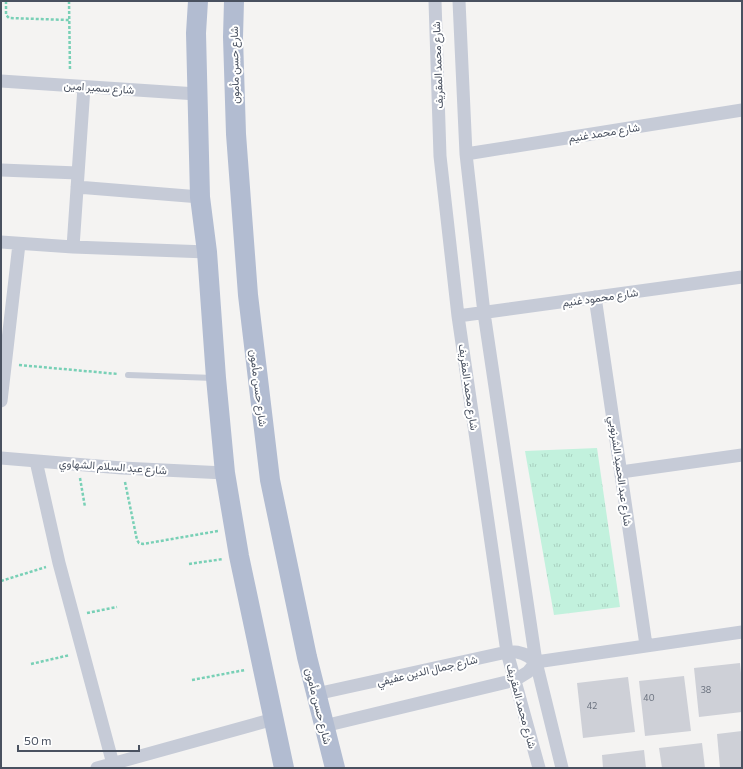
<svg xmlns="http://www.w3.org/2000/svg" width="743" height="769" font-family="Commissioner,Vazirmatn,sans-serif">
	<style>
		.grass { fill: url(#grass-tufts) }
		.building { fill: #ced0d7 }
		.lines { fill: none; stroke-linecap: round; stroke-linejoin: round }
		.path { stroke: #78d0b6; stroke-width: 2.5; stroke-dasharray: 3 2; stroke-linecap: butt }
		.lane { stroke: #c6cbd7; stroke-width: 6 }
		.street { stroke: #c6cbd7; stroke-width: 13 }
		.primary { stroke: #b2bcd1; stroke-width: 20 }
		.labels { text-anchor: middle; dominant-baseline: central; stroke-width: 4; stroke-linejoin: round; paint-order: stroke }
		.number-label { font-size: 9px; fill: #6a717e }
		.street-label { font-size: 11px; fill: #495160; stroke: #fff }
	</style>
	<defs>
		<pattern id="grass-tufts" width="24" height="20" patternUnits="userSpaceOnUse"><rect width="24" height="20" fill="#c2f1dd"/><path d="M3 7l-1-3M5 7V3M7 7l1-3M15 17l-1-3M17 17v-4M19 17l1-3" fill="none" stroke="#a8d0c0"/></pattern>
	</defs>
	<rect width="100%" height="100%" fill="#f4f3f2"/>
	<!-- grass -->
	<path class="grass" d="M 597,448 L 620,607 L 554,615 L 525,451 Z"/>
	<!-- building -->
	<path class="building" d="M 740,663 L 742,683 L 742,712 L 699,717 L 694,668 Z
		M 684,676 L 691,731 L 645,736 L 639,681 Z
		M 628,677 L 635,732 L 583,738 L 577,683 Z
		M 742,731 L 742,768 L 720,768 L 717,734 Z
		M 702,743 L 705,768 L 662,768 L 659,748 Z
		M 644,750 L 646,768 L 603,768 L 602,755 Z"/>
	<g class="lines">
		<!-- path -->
		<path class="path" d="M 6,1 L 6,15 L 9,18 L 69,20
			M 69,1 L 70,71
			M 19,365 L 118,374
			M 80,478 L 85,507
			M 125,482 L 137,540 L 139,543 L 143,544 L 218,531
			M 189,564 L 223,559
			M 1,581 L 46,567
			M 87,613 L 117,607
			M 31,664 L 70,655
			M 192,680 L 245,670"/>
		<!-- lane -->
		<path class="lane" d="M 128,375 L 214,378"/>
		<!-- street -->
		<path class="street" d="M 435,1 L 440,156 L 458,316 L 507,652 L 539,768
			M 459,1 L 466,154 L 484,313 L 536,662 L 562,768
			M 1,81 L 197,94
			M 466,154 L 742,110
			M 1,170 L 78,173
			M 77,187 L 200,197
			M 1,242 L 73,247 L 207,252
			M 73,247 L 84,87
			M 595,297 L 646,645
			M 458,316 L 742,277
			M 1,401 L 19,244
			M 1,458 L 122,468 L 225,473
			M 36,461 L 59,563 L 113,764
			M 621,472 L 742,455
			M 536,662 L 742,632
			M 316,694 L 507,652 C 519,651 527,654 536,662
			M 324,726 L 515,680 L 528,672 L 536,662
			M 97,768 L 274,719"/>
		<!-- primary -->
		<path class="primary" d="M 198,1 L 196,33 L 200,197 L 207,252 L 216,378 L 225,473 L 239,556 L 284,768
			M 234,1 L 233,37 L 236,134 L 248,295 L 270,480 L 307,657 L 335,768"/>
	</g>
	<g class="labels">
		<!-- number labels -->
		<g class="number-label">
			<text x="706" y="689">38</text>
			<text x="649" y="697">40</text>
			<text x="592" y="705">42</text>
		</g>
		<!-- street labels -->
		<g class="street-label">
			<text transform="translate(234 65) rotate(-91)">شارع حسن مأمون</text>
			<text transform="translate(437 65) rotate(-92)">شارع محمد المقريف</text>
			<text transform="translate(99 87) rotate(4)">شارع سمير امين</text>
			<text transform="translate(604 132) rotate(-9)">شارع محمد غنيم</text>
			<text transform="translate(600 297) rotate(-8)">شارع محمود غنيم</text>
			<text transform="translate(469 387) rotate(82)">شارع محمد المقريف</text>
			<text transform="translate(259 388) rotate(83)">شارع حسن مأمون</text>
			<text transform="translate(113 466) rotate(4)">شارع عبد السلام الشهاوي</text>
			<text transform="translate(621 471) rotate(82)">شارع عبد الحميد الشرنوبي</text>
			<text transform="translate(427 670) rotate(-13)">شارع جمال الدين عفيفي</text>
			<text transform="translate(319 706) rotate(76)">شارع حسن مأمون</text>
			<text transform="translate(522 706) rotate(75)">شارع محمد المقريف</text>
		</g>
	</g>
	<!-- border -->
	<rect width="743" height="769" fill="none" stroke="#495160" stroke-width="4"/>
	<!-- scale -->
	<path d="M18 745v6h121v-6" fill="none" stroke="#495160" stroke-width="2"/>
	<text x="24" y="745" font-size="12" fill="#495160" stroke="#ffffff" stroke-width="3" paint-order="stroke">50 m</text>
</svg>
